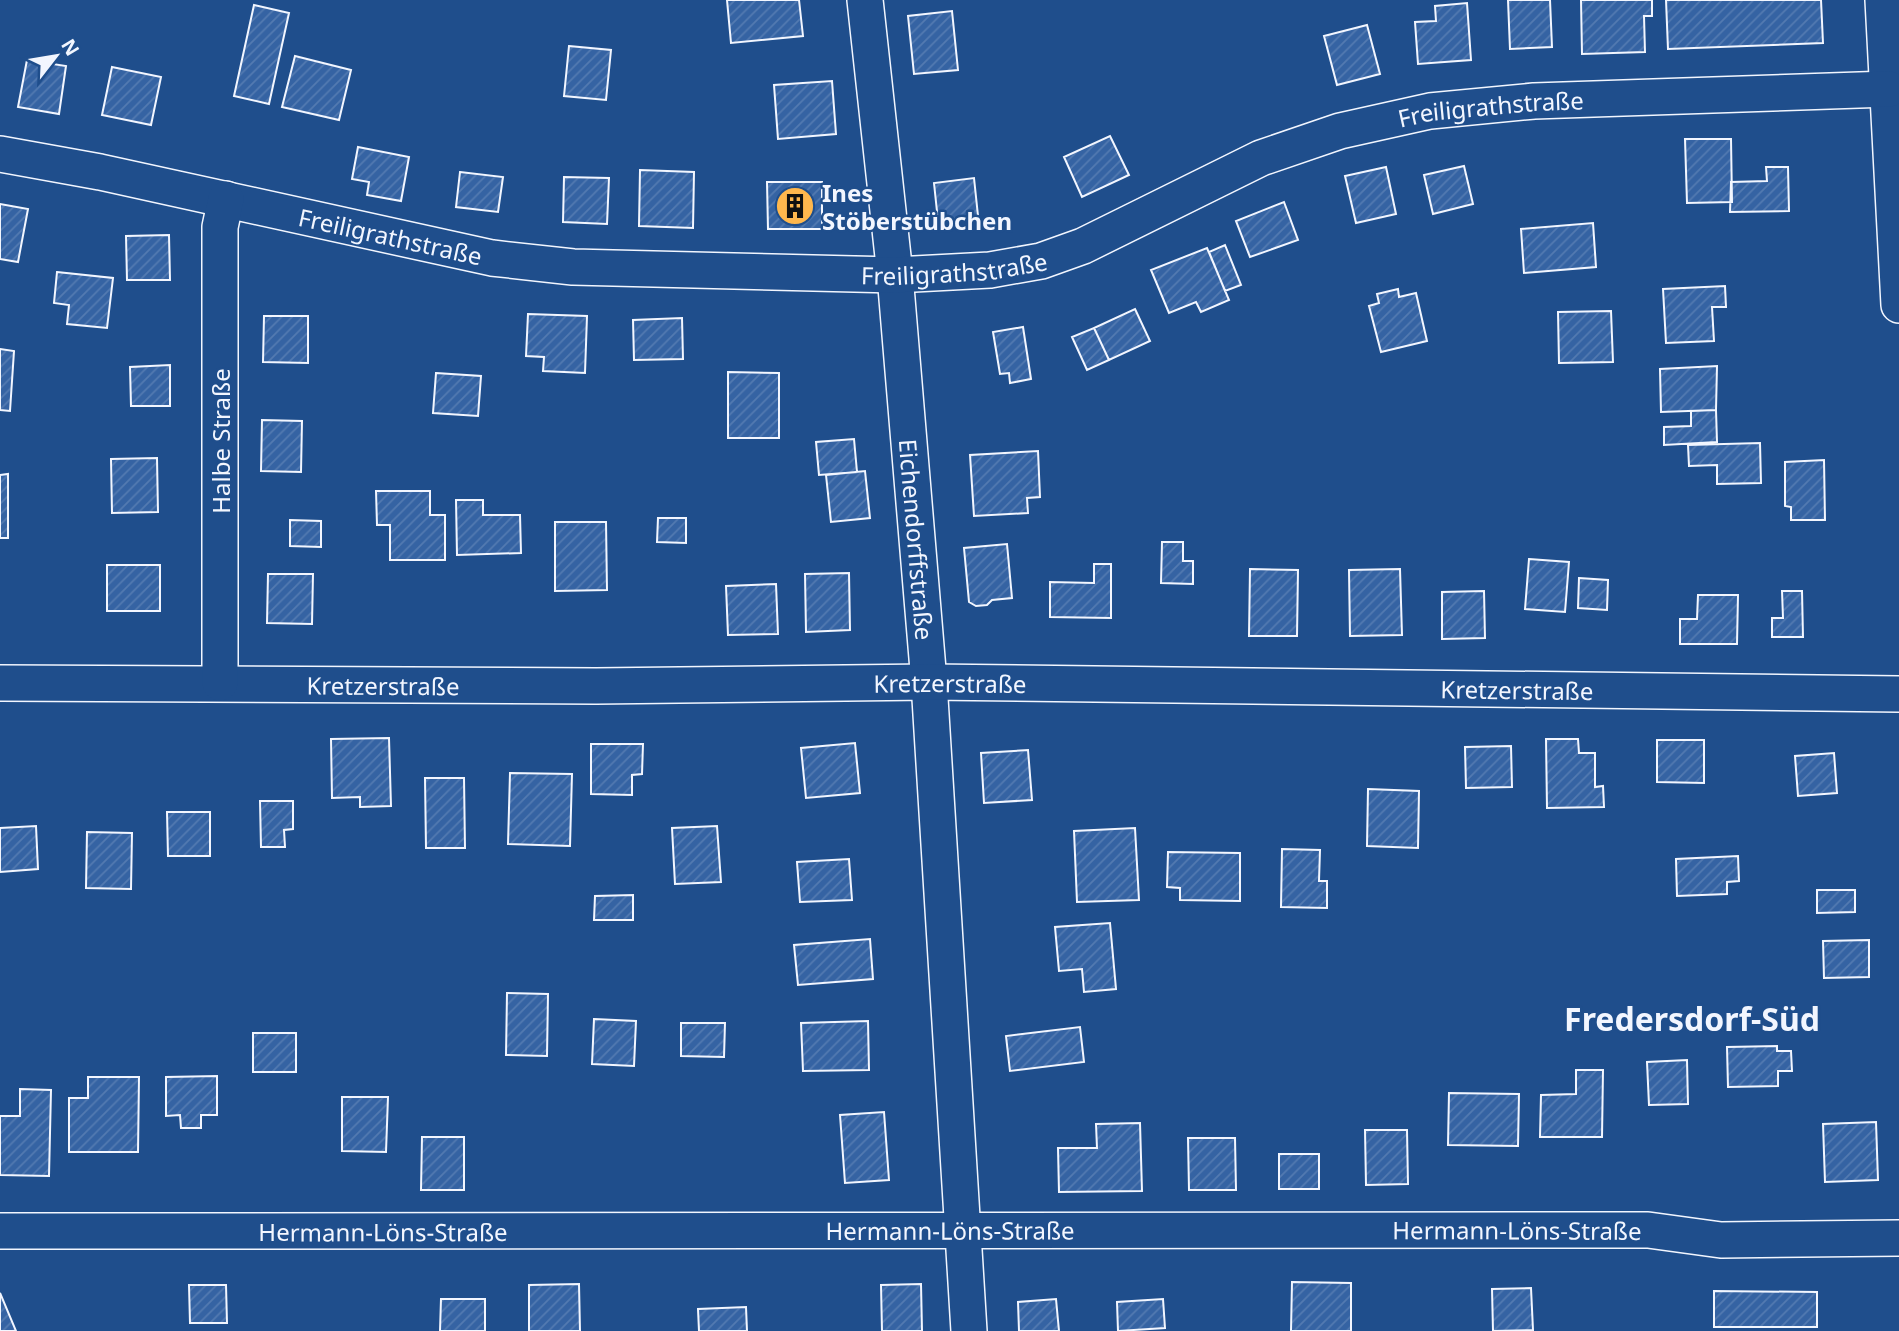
<svg xmlns="http://www.w3.org/2000/svg" width="1899" height="1331" font-family="'Noto Sans',sans-serif">
	<style>
		.building { fill: url(#building-hatch); stroke: #f2f6ff; stroke-width: 2 }
		.lines { fill: none; stroke-linecap: round; stroke-linejoin: round }
		.minor-casing { stroke: #f2f6ff; stroke-width: 38 }
		.minor { stroke: #1f4e8c; stroke-width: 35 }
		.labels { text-anchor: middle; dominant-baseline: central; stroke-width: 5; stroke-linejoin: round; paint-order: stroke }
		.street-label { font-size: 24px; fill: #f2f6ff; stroke: #1f4e8c }
		.poi-label { font-size: 24px; font-weight: bold; fill: #f2f6ff; stroke: #1f4e8c; text-anchor: start }
		.district-label { font-size: 32px; font-weight: bold; fill: #f2f6ff; stroke: #1f4e8c }
	</style>
	<defs>
		<pattern id="building-hatch" width="6" height="6" patternUnits="userSpaceOnUse" patternTransform="scale(1.75)"><rect width="6" height="6" fill="#3563a3"/><path d="M-1 1l2-2M0 6l6-6M5 7l2-2" fill="none" stroke="#537ab1"/></pattern>
	</defs>
	<rect width="100%" height="100%" fill="#1f4e8c"/>
	<!-- building -->
	<path class="building" d="M 727,0 L 799,0 L 803,36 L 731,43 Z
		M 1508,0 L 1550,0 L 1552,47 L 1510,49 Z
		M 1581,0 L 1652,0 L 1652,16 L 1644,16 L 1645,52 L 1582,54 Z
		M 1666,0 L 1821,0 L 1823,43 L 1668,49 Z
		M 1467,3 L 1471,60 L 1418,64 L 1415,22 L 1436,21 L 1435,6 Z
		M 254,5 L 289,13 L 269,104 L 234,96 Z
		M 952,11 L 958,70 L 914,74 L 908,16 Z
		M 1367,25 L 1380,74 L 1337,85 L 1324,36 Z
		M 569,46 L 611,50 L 606,100 L 564,96 Z
		M 295,56 L 351,70 L 339,120 L 282,107 Z
		M 27,60 L 66,66 L 59,114 L 18,107 Z
		M 112,67 L 161,77 L 151,125 L 102,115 Z
		M 832,81 L 836,134 L 778,139 L 774,85 Z
		M 1110,136 L 1129,175 L 1082,197 L 1064,157 Z
		M 1685,139 L 1731,139 L 1732,202 L 1687,203 Z
		M 358,147 L 409,157 L 401,201 L 367,195 L 369,182 L 352,179 Z
		M 1464,166 L 1473,204 L 1433,214 L 1424,175 Z
		M 1386,167 L 1396,214 L 1356,223 L 1345,176 Z
		M 1766,167 L 1788,167 L 1789,211 L 1730,212 L 1731,182 L 1767,181 Z
		M 640,170 L 694,172 L 693,228 L 639,226 Z
		M 460,172 L 503,177 L 498,212 L 456,207 Z
		M 564,177 L 609,178 L 607,224 L 563,222 Z
		M 974,178 L 978,216 L 938,221 L 934,183 Z
		M 767,182 L 822,182 L 822,229 L 768,229 Z
		M 1284,202 L 1298,240 L 1250,257 L 1236,221 Z
		M 0,204 L 28,209 L 18,262 L 0,259 Z
		M 1593,223 L 1596,267 L 1524,273 L 1521,229 Z
		M 169,235 L 170,280 L 127,280 L 126,236 Z
		M 1225,245 L 1241,285 L 1225,291 L 1209,252 Z
		M 1207,248 L 1229,300 L 1201,312 L 1196,302 L 1169,313 L 1151,270 Z
		M 57,272 L 113,278 L 107,328 L 67,324 L 69,305 L 54,303 Z
		M 1725,286 L 1726,307 L 1712,307 L 1714,341 L 1666,343 L 1663,289 Z
		M 1398,289 L 1399,297 L 1416,293 L 1427,341 L 1381,352 L 1369,306 L 1379,303 L 1377,294 Z
		M 1135,309 L 1150,341 L 1109,360 L 1094,328 Z
		M 1611,311 L 1613,362 L 1559,363 L 1558,312 Z
		M 528,314 L 587,316 L 585,373 L 543,371 L 544,357 L 526,356 Z
		M 264,316 L 308,316 L 308,363 L 263,362 Z
		M 682,318 L 683,359 L 634,360 L 633,320 Z
		M 1023,327 L 1031,379 L 1010,383 L 1009,373 L 1000,374 L 993,332 Z
		M 1094,328 L 1109,360 L 1087,370 L 1072,337 Z
		M 0,349 L 14,351 L 10,411 L 0,410 Z
		M 170,365 L 170,406 L 131,406 L 130,367 Z
		M 1717,366 L 1716,410 L 1661,412 L 1660,369 Z
		M 728,372 L 779,373 L 779,438 L 728,438 Z
		M 436,373 L 481,376 L 478,416 L 433,413 Z
		M 1716,410 L 1717,442 L 1664,445 L 1664,427 L 1691,426 L 1691,411 Z
		M 262,420 L 302,421 L 301,472 L 261,471 Z
		M 854,439 L 857,472 L 819,475 L 816,442 Z
		M 1760,443 L 1761,483 L 1717,484 L 1717,465 L 1689,466 L 1688,445 Z
		M 1038,451 L 1040,497 L 1027,498 L 1028,513 L 974,516 L 970,455 Z
		M 157,458 L 158,512 L 112,513 L 111,459 Z
		M 1824,460 L 1825,520 L 1791,520 L 1791,507 L 1785,506 L 1785,462 Z
		M 865,471 L 870,518 L 831,522 L 826,475 Z
		M 8,474 L 8,538 L 0,538 L 0,475 Z
		M 376,491 L 430,491 L 430,515 L 445,515 L 445,560 L 390,560 L 390,525 L 377,525 Z
		M 456,500 L 483,500 L 483,515 L 520,515 L 521,553 L 457,555 Z
		M 658,518 L 686,518 L 686,543 L 657,542 Z
		M 290,520 L 321,521 L 321,547 L 290,546 Z
		M 555,522 L 606,522 L 607,590 L 555,591 Z
		M 1162,542 L 1183,542 L 1183,561 L 1193,561 L 1193,584 L 1161,583 Z
		M 1007,544 L 1012,598 L 992,600 L 987,605 L 976,606 L 969,602 L 964,548 Z
		M 1529,559 L 1569,562 L 1565,612 L 1525,609 Z
		M 1094,564 L 1111,564 L 1111,618 L 1050,617 L 1050,582 L 1094,583 Z
		M 107,565 L 160,565 L 160,611 L 107,611 Z
		M 1250,569 L 1298,570 L 1297,636 L 1249,636 Z
		M 1400,569 L 1402,635 L 1350,636 L 1349,570 Z
		M 849,573 L 850,630 L 806,632 L 805,574 Z
		M 268,574 L 313,574 L 312,624 L 267,623 Z
		M 1579,578 L 1608,580 L 1607,610 L 1578,608 Z
		M 776,584 L 778,634 L 728,635 L 726,586 Z
		M 1484,591 L 1485,638 L 1442,639 L 1442,592 Z
		M 1782,591 L 1802,591 L 1803,637 L 1772,637 L 1772,618 L 1783,618 Z
		M 1698,595 L 1738,595 L 1737,644 L 1680,644 L 1680,619 L 1697,619 Z
		M 389,738 L 391,806 L 360,807 L 360,797 L 332,798 L 331,739 Z
		M 1546,739 L 1578,739 L 1579,753 L 1595,753 L 1595,787 L 1603,786 L 1604,807 L 1547,808 Z
		M 1657,740 L 1704,740 L 1704,783 L 1657,782 Z
		M 855,743 L 860,793 L 806,798 L 801,748 Z
		M 591,744 L 643,744 L 642,774 L 632,775 L 632,795 L 591,794 Z
		M 1511,746 L 1512,787 L 1466,788 L 1465,747 Z
		M 1028,750 L 1032,800 L 984,803 L 981,753 Z
		M 1834,753 L 1837,793 L 1798,796 L 1795,756 Z
		M 510,773 L 572,774 L 570,846 L 508,844 Z
		M 425,778 L 464,778 L 465,848 L 426,848 Z
		M 1368,789 L 1419,791 L 1418,848 L 1367,846 Z
		M 260,801 L 293,801 L 293,829 L 284,830 L 285,847 L 261,847 Z
		M 167,812 L 210,812 L 210,856 L 168,856 Z
		M 36,826 L 38,869 L 0,872 L 0,828 Z
		M 717,826 L 721,882 L 675,884 L 672,828 Z
		M 1135,828 L 1139,900 L 1077,902 L 1074,831 Z
		M 87,832 L 132,833 L 131,889 L 86,888 Z
		M 1282,849 L 1320,850 L 1319,881 L 1327,881 L 1327,908 L 1281,907 Z
		M 1168,852 L 1240,853 L 1240,901 L 1180,900 L 1180,888 L 1167,887 Z
		M 1738,856 L 1739,881 L 1727,882 L 1727,894 L 1677,896 L 1676,859 Z
		M 849,859 L 852,900 L 800,902 L 797,862 Z
		M 1817,890 L 1855,890 L 1855,912 L 1817,913 Z
		M 633,895 L 633,920 L 594,920 L 595,896 Z
		M 1110,923 L 1116,989 L 1084,992 L 1082,969 L 1059,971 L 1055,927 Z
		M 870,939 L 873,979 L 798,985 L 794,945 Z
		M 1869,940 L 1869,977 L 1824,978 L 1823,941 Z
		M 507,993 L 548,994 L 547,1056 L 506,1055 Z
		M 594,1019 L 636,1021 L 634,1066 L 592,1064 Z
		M 868,1021 L 869,1070 L 803,1071 L 801,1023 Z
		M 681,1023 L 725,1023 L 724,1057 L 681,1056 Z
		M 1080,1027 L 1084,1062 L 1010,1071 L 1006,1036 Z
		M 253,1033 L 296,1033 L 296,1072 L 253,1072 Z
		M 1777,1046 L 1777,1051 L 1791,1051 L 1792,1071 L 1778,1071 L 1778,1086 L 1728,1087 L 1727,1047 Z
		M 1687,1060 L 1688,1104 L 1649,1105 L 1647,1062 Z
		M 1576,1070 L 1603,1070 L 1602,1137 L 1540,1137 L 1541,1095 L 1576,1094 Z
		M 217,1076 L 217,1115 L 201,1115 L 201,1128 L 181,1128 L 180,1115 L 166,1116 L 166,1077 Z
		M 88,1077 L 139,1077 L 138,1152 L 69,1152 L 69,1098 L 88,1098 Z
		M 20,1089 L 51,1090 L 49,1176 L 0,1175 L 0,1116 L 20,1116 Z
		M 1449,1093 L 1519,1094 L 1518,1146 L 1448,1145 Z
		M 342,1097 L 388,1097 L 386,1152 L 342,1151 Z
		M 884,1112 L 889,1180 L 845,1183 L 840,1115 Z
		M 1876,1122 L 1878,1180 L 1825,1182 L 1823,1124 Z
		M 1140,1123 L 1142,1191 L 1059,1192 L 1058,1148 L 1097,1148 L 1096,1124 Z
		M 1365,1130 L 1407,1130 L 1408,1184 L 1366,1185 Z
		M 422,1137 L 464,1137 L 464,1190 L 421,1190 Z
		M 1188,1138 L 1235,1138 L 1236,1190 L 1189,1190 Z
		M 1279,1154 L 1319,1154 L 1319,1189 L 1279,1189 Z
		M 1292,1282 L 1351,1283 L 1351,1331 L 1291,1331 Z
		M 579,1284 L 580,1331 L 529,1331 L 529,1285 Z
		M 921,1284 L 922,1331 L 882,1331 L 881,1285 Z
		M 189,1285 L 226,1285 L 227,1323 L 190,1323 Z
		M 1531,1288 L 1533,1330 L 1493,1331 L 1492,1289 Z
		M 1714,1291 L 1817,1292 L 1817,1327 L 1714,1327 Z
		M 0,1293 L 16,1331 L 0,1331 Z
		M 441,1299 L 485,1299 L 485,1331 L 440,1331 Z
		M 1056,1299 L 1059,1331 L 1019,1331 L 1018,1302 Z
		M 1163,1299 L 1165,1328 L 1118,1331 L 1117,1302 Z
		M 746,1307 L 747,1331 L 699,1331 L 698,1309 Z"/>
	<g class="lines">
		<!-- minor casing -->
		<g class="minor-casing">
			<g id="minor">
				<path id="s1" d="M 865,0 L 895,275 L 929,682 L 969,1331"/>
				<path d="M 1883,0 L 1899,305"/>
				<path id="s2" d="M 0,154 L 100,172 L 492,258 L 573,267 L 895,275 L 990,270 L 1041,261 L 1083,246 L 1261,158 L 1340,131 L 1430,111 L 1534,101 L 1889,89"/>
				<path id="s3" d="M 0,683 L 596,686 L 929,682 L 1899,694"/>
				<path d="M 220,683 L 220,227 L 226,199"/>
				<path id="s4" d="M 0,1231 C 549,1233 1098,1227 1648,1230 L 1721,1240 L 1899,1238"/>
			</g>
		</g>
		<!-- minor -->
		<use href="#minor" class="minor"/>
	</g>
	<!-- icons -->
	<defs>
		<g id="building-disc" transform="scale(2.0125)"><circle r="9.5" fill="#ffb74d" stroke="#1f4e8c"/><path d="M-4-6H4V6H1V3H-1V6H-4ZM-2.5-4.3h1.7v1.8h-1.7ZM.8-4.3h1.7v1.8H.8ZM-2.5-1h1.7V.8h-1.7ZM.8-1h1.7V.8H.8Z" fill="#111"/></g>
	</defs>
	<g fill-rule="evenodd">
		<use href="#building-disc" x="795" y="206"/>
	</g>
	<g class="labels">
		<!-- street labels -->
		<g class="street-label">
			<text stroke="none"><textPath href="#s2" startOffset="1533">Freiligrathstraße</textPath></text>
			<text stroke="none"><textPath href="#s2" startOffset="399">Freiligrathstraße</textPath></text>
			<text stroke="none"><textPath href="#s2" startOffset="966">Freiligrathstraße</textPath></text>
			<text transform="translate(220 441) rotate(-90)">Halbe Straße</text>
			<text stroke="none"><textPath href="#s1" startOffset="542">Eichendorffstraße</textPath></text>
			<text stroke="none"><textPath href="#s3" startOffset="950">Kretzerstraße</textPath></text>
			<text stroke="none"><textPath href="#s3" startOffset="383">Kretzerstraße</textPath></text>
			<text stroke="none"><textPath href="#s3" startOffset="1517">Kretzerstraße</textPath></text>
			<text stroke="none"><textPath href="#s4" startOffset="950">Hermann-Löns-Straße</textPath></text>
			<text stroke="none"><textPath href="#s4" startOffset="1517">Hermann-Löns-Straße</textPath></text>
			<text stroke="none"><textPath href="#s4" startOffset="383">Hermann-Löns-Straße</textPath></text>
		</g>
		<!-- poi labels -->
		<g class="poi-label">
			<text x="822" y="192">Ines<tspan x="822" dy="28">Stöberstübchen</tspan></text>
		</g>
		<!-- district labels -->
		<g class="district-label">
			<text x="1692" y="1018">Fredersdorf-Süd</text>
		</g>
	</g>
	<!-- north arrow -->
	<g transform="translate(56 56) rotate(59)" stroke="#1f4e8c" stroke-width="5" paint-order="stroke">
	<path d="M0-5L12 26L0 18L-12 26Z" fill="#f2f6ff"/>
	<text y="-10" font-size="19" font-weight="bold" text-anchor="middle" fill="#f2f6ff">N</text>
	</g>
</svg>
